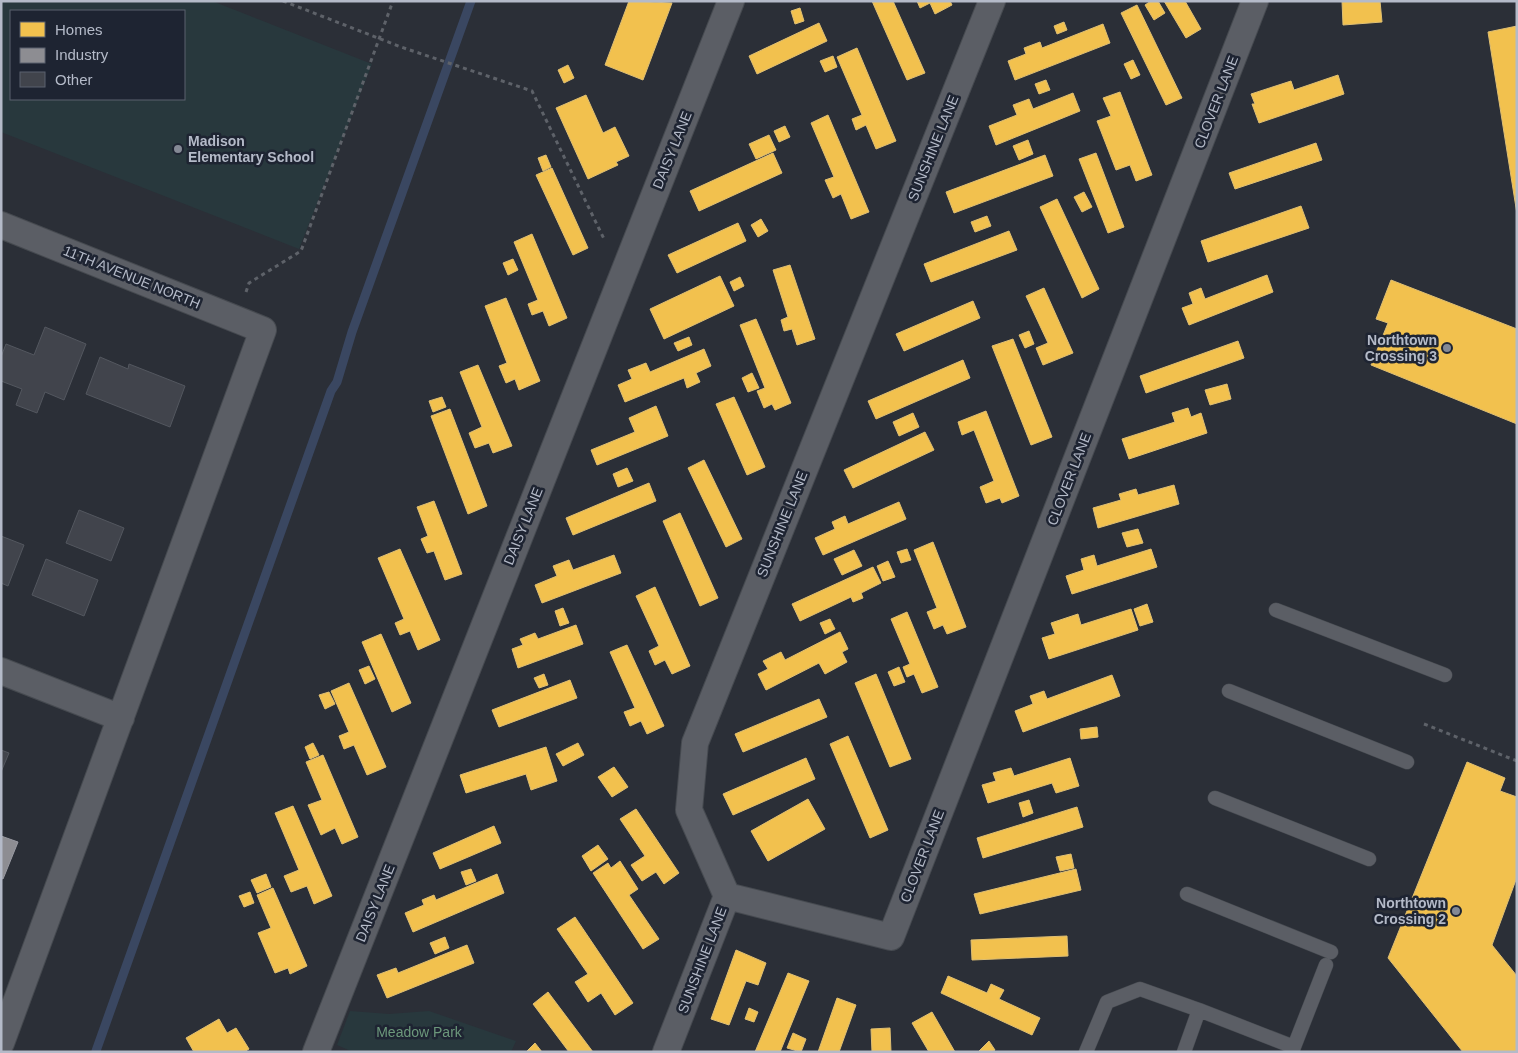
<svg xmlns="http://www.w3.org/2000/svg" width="1518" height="1053" font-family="Arial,sans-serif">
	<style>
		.green { fill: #28383d; fill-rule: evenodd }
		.homes { fill: #f2c14e; stroke: #dfbf73 }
		.industry { fill: #8d8d92; stroke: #999aa2 }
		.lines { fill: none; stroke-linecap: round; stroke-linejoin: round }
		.stream { stroke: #3a4761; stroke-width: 9 }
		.building { fill: #41444c; stroke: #53575f }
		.service-casing { stroke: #464a50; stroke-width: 15 }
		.minor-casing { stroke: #464a50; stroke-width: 28 }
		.path { stroke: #5e6269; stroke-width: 3; stroke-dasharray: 4 4; stroke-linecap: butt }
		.service { stroke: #5b5e65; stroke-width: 14 }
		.minor { stroke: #5b5e65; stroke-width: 26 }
		.poi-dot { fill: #848995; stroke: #1e2432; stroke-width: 2 }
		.labels { text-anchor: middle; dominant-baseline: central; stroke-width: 5; stroke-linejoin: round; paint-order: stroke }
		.street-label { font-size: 14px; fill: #b4bac8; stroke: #1e2432 }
		.poi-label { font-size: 14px; font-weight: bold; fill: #b4bac8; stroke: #1e2432; text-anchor: end }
		.park-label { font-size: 14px; fill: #6c987b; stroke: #1e2432 }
	</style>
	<rect width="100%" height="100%" fill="#2b2f37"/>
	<!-- green -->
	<path class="green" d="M 1,1 L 212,1 L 372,64 L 299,249 L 1,132 ZM 11,11 L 184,11 L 184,99 L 11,99 Z
		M 350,1011 L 389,1014 L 429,1011 L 516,1041 L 511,1052 L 353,1052 L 337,1045 Z"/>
	<!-- homes -->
	<path class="homes" d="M 629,1 L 672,3 L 643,80 L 605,65 Z
		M 872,1 L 893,1 L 925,73 L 907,80 Z
		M 917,1 L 950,1 L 952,5 L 935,14 L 930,3 L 920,8 Z
		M 1151,1 L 1158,1 L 1165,13 L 1154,20 L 1145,5 Z
		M 1164,1 L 1185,1 L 1201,29 L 1186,38 Z
		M 1342,1 L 1380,1 L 1382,22 L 1343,25 Z
		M 1137,5 L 1182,98 L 1166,105 L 1121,13 Z
		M 800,8 L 804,21 L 795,24 L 791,11 Z
		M 1064,22 L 1067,30 L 1057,34 L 1054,26 Z
		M 819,23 L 827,41 L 757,74 L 749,56 Z
		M 1103,24 L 1110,43 L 1015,80 L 1008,61 L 1026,54 L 1024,48 L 1040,42 L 1042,48 Z
		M 1517,26 L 1517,214 L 1488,32 Z
		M 857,48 L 896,141 L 876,149 L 866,125 L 856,130 L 852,119 L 862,115 L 837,57 Z
		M 833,56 L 837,67 L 825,72 L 820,61 Z
		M 1133,60 L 1140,75 L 1131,79 L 1124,64 Z
		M 568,65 L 574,78 L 564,83 L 558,70 Z
		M 1338,75 L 1344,94 L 1259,123 L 1252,104 L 1255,104 L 1251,94 L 1291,81 L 1294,90 Z
		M 1046,80 L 1050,90 L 1039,94 L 1035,84 Z
		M 1120,92 L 1152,175 L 1136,181 L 1130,165 L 1116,170 L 1097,121 L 1111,116 L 1103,98 Z
		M 1073,93 L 1080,111 L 996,145 L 989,126 L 1017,115 L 1013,105 L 1029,99 L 1033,109 Z
		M 586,95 L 603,133 L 615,127 L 629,156 L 616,162 L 618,165 L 588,179 L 556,108 Z
		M 828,115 L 869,212 L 851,219 L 841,194 L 833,198 L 825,180 L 834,177 L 811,123 Z
		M 785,126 L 790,137 L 779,142 L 774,131 Z
		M 769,135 L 776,150 L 756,159 L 749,144 Z
		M 1028,140 L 1033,154 L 1019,160 L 1013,146 Z
		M 1316,143 L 1322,160 L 1235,189 L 1229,173 Z
		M 773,153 L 782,173 L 699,211 L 690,191 Z
		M 1096,153 L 1124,227 L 1108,233 L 1079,159 Z
		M 546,155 L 551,167 L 543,171 L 538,158 Z
		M 1045,155 L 1053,176 L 954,213 L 946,192 Z
		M 552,168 L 588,248 L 573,255 L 536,175 Z
		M 1084,192 L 1092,207 L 1082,212 L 1074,197 Z
		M 1057,199 L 1099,289 L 1082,298 L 1040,207 Z
		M 1301,206 L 1309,228 L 1208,262 L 1201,241 Z
		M 987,216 L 991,226 L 975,232 L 971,222 Z
		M 761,219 L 768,231 L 758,237 L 751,225 Z
		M 738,223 L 746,241 L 677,273 L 668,255 Z
		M 1009,231 L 1017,250 L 931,282 L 924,264 Z
		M 532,234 L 567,318 L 549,326 L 543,311 L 532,315 L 528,304 L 538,300 L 514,242 Z
		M 513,259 L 518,270 L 508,275 L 503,263 Z
		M 790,265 L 815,339 L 797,345 L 792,329 L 784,331 L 781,320 L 788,317 L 773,270 Z
		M 1267,275 L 1273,292 L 1189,325 L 1182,308 L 1193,304 L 1189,293 L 1201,288 L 1205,299 Z
		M 720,276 L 734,306 L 664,339 L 650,309 Z
		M 740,277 L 744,286 L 734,291 L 730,282 Z
		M 1391,280 L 1517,329 L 1517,424 L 1371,365 L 1388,323 L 1376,319 Z
		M 1044,288 L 1073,353 L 1043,365 L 1036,348 L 1048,343 L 1026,296 Z
		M 506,298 L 540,381 L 519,390 L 515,379 L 506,383 L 499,366 L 507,363 L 485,306 Z
		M 973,301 L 980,318 L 904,351 L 896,334 Z
		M 756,319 L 791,403 L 775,410 L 772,404 L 764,408 L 757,391 L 765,388 L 740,325 Z
		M 1029,331 L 1034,344 L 1025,348 L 1019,335 Z
		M 689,337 L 692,345 L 678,351 L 674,343 Z
		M 1013,339 L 1052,437 L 1031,445 L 992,346 Z
		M 1238,341 L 1244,358 L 1146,393 L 1140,376 Z
		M 704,349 L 711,366 L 696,373 L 700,382 L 687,388 L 684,378 L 625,402 L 618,385 L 632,379 L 628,370 L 646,363 L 650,372 Z
		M 963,360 L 970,378 L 876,419 L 868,401 Z
		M 478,365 L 512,446 L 493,453 L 489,443 L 475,448 L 469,433 L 482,427 L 460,372 Z
		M 752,373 L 759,388 L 748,392 L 742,378 Z
		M 1227,384 L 1231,399 L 1210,405 L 1205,390 Z
		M 442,397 L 446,407 L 433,412 L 429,401 Z
		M 734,397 L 765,467 L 747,475 L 716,404 Z
		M 656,406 L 668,436 L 597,465 L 591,450 L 635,432 L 629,418 Z
		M 1188,408 L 1191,417 L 1201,413 L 1207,433 L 1129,459 L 1122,439 L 1175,422 L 1172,413 Z
		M 450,409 L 487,506 L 468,514 L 431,416 Z
		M 986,411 L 1019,496 L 1002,503 L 1000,498 L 986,503 L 980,487 L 994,481 L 974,430 L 962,435 L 958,422 Z
		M 913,413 L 919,427 L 899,436 L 893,422 Z
		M 925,432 L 934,450 L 853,488 L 844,470 Z
		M 704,460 L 742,539 L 726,547 L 688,468 Z
		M 627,468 L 633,481 L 618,487 L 613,474 Z
		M 649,483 L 656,501 L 573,535 L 566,518 Z
		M 1174,485 L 1179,504 L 1098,528 L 1093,508 L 1121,500 L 1119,494 L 1136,489 L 1138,495 Z
		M 434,501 L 462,574 L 445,580 L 434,551 L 427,553 L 421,539 L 428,536 L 417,507 Z
		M 899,502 L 906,519 L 823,555 L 815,538 L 835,529 L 832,522 L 845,516 L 848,524 Z
		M 680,513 L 718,598 L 700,606 L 663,521 Z
		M 1138,529 L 1143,543 L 1127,547 L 1122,533 Z
		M 933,542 L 966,627 L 947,634 L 943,625 L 934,629 L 927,612 L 937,608 L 914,550 Z
		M 400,549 L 440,640 L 418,650 L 410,631 L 400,635 L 395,623 L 404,619 L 378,558 Z
		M 907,549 L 911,560 L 901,563 L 897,552 Z
		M 1151,549 L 1157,567 L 1072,594 L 1066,576 L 1084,570 L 1081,559 L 1094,555 L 1097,566 Z
		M 854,550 L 862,566 L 842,575 L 834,559 Z
		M 614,555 L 621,573 L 542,603 L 535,585 L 557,576 L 553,566 L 569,560 L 573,570 Z
		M 888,561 L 895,577 L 883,581 L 877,566 Z
		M 873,567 L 881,583 L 861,593 L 863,598 L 853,602 L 851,597 L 800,621 L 792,604 Z
		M 655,587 L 690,666 L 672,674 L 665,660 L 655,665 L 649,651 L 659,646 L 636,596 Z
		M 1147,604 L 1153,622 L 1140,626 L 1134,609 Z
		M 563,608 L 569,623 L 560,626 L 555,611 Z
		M 1131,609 L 1138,630 L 1049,659 L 1042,638 L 1055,634 L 1051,623 L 1078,614 L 1081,625 Z
		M 907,612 L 938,687 L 922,693 L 914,674 L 907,677 L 903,667 L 910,664 L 891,619 Z
		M 830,619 L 835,629 L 825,634 L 820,623 Z
		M 576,625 L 583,644 L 518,668 L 512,649 L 523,645 L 520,639 L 535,633 L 538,639 Z
		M 840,632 L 848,649 L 842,652 L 847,662 L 825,674 L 819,663 L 766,690 L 758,674 L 768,669 L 763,661 L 781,652 L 785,660 Z
		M 381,634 L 411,703 L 392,712 L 362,642 Z
		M 627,645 L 664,726 L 647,734 L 641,721 L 630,726 L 624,712 L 635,708 L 610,652 Z
		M 369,666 L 375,679 L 365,684 L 359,670 Z
		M 899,667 L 905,682 L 894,686 L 888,672 Z
		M 544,674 L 548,685 L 539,688 L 534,678 Z
		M 876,674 L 911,759 L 890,767 L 855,683 Z
		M 1112,675 L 1120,696 L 1023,732 L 1015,711 L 1033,704 L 1030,696 L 1044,691 L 1047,699 Z
		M 570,680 L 577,698 L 499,727 L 492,710 Z
		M 349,683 L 386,767 L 367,775 L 354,745 L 344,749 L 339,736 L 349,732 L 331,691 Z
		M 329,692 L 335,704 L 325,709 L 319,695 Z
		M 819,699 L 827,717 L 743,752 L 735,734 Z
		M 1097,727 L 1098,737 L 1081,739 L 1080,729 Z
		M 848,736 L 888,830 L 870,838 L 830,744 Z
		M 313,743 L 319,755 L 310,759 L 305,747 Z
		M 578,743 L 584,755 L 563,766 L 556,754 Z
		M 546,747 L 557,781 L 531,790 L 526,774 L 466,793 L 460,775 Z
		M 323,755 L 358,837 L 342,844 L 335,828 L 321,835 L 308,805 L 322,800 L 306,762 Z
		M 806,758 L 815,779 L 733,815 L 723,794 Z
		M 1070,758 L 1079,786 L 1056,793 L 1052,783 L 988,803 L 982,785 L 996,781 L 993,773 L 1011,768 L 1014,776 Z
		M 1467,762 L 1505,778 L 1500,791 L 1517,797 L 1517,877 L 1492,945 L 1517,976 L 1517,1052 L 1463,1052 L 1388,958 Z
		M 614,767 L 628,787 L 612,797 L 598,777 Z
		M 808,799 L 825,829 L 768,861 L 751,831 Z
		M 1029,800 L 1033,813 L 1023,817 L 1019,803 Z
		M 293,806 L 332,896 L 314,904 L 307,886 L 291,892 L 284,876 L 299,870 L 275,813 Z
		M 1077,807 L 1083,827 L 983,858 L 977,838 Z
		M 636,809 L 679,873 L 664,884 L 656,872 L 642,881 L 631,865 L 645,856 L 620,819 Z
		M 494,826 L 501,843 L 440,869 L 433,853 Z
		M 598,845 L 608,859 L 591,871 L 582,856 Z
		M 1071,854 L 1074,868 L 1060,871 L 1056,857 Z
		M 620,861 L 638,889 L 629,895 L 659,939 L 643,949 L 593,873 L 608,863 L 611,868 Z
		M 471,869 L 476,881 L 466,885 L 461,872 Z
		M 1076,869 L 1081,890 L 980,914 L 974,894 Z
		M 266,874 L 271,887 L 257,893 L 251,880 Z
		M 497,874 L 504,893 L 413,932 L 405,913 L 424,905 L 422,900 L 434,895 L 436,900 Z
		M 273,888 L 307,966 L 290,974 L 288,968 L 275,973 L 258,933 L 271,928 L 257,895 Z
		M 250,892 L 254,903 L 244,907 L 239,896 Z
		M 575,917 L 633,1003 L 615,1015 L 601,993 L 588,1002 L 575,982 L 588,974 L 557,929 Z
		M 1067,936 L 1068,956 L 972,960 L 971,940 Z
		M 445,937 L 449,948 L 435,954 L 430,943 Z
		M 467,945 L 474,963 L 387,998 L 377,975 L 396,968 L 398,973 Z
		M 736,950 L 766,963 L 758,985 L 746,981 L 729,1025 L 711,1019 Z
		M 788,973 L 809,981 L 780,1052 L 755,1052 Z
		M 948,976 L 987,993 L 991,984 L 1004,990 L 999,999 L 1040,1018 L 1032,1035 L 941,993 Z
		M 548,992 L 593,1052 L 569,1052 L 533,1004 Z
		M 837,998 L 856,1005 L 839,1052 L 818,1052 Z
		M 749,1008 L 758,1012 L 754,1022 L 745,1019 Z
		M 932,1012 L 955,1052 L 929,1052 L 912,1023 Z
		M 219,1019 L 227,1033 L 236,1028 L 249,1049 L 244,1052 L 194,1052 L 186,1038 Z
		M 890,1028 L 891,1052 L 872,1052 L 871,1029 Z
		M 793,1033 L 806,1039 L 801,1052 L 787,1048 Z
		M 989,1041 L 995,1050 L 992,1052 L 978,1052 Z
		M 535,1043 L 542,1052 L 527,1051 Z"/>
	<!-- industry -->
	<path class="industry" d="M 1,836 L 18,842 L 3,879 L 1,878 Z"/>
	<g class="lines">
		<!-- stream -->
		<path class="stream" d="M 96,1051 L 331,391 L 337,382 L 352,332 L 471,1"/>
	</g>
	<!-- building -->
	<path class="building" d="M 45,327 L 86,344 L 64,400 L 45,392 L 37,413 L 16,405 L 22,389 L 1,381 L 1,357 L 6,344 L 34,355 Z
		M 100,357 L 128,369 L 129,364 L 185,386 L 170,427 L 86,394 Z
		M 79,510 L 124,528 L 111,561 L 66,543 Z
		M 1,536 L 24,545 L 8,586 L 1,583 Z
		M 46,559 L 98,580 L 84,616 L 32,595 Z
		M 1,750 L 9,753 L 1,772 Z"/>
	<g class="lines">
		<!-- service casing -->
		<g class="service-casing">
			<path id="service" d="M 1276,610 L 1445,675
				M 1229,691 L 1407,762
				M 1215,798 L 1369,859
				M 1187,894 L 1331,952
				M 1086,1052 L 1107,1002 L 1140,989 L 1199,1010
				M 1184,1052 L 1199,1010 L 1294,1047
				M 1292,1052 L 1326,965"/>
		</g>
		<!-- minor casing -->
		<g class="minor-casing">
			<path id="minor" d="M 1,225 L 263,330 L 1,1043
				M 1,671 L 121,718
				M 727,896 L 891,937 L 1255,1
				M 316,1052 L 731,1
				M 666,1052 L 727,896 L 689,810 L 695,743 L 992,1"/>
		</g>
		<!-- path -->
		<path class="path" d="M 283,1 L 401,47 L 532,91 L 605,241
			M 246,292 L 249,283 L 301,251 L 393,1
			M 1424,724 L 1517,761"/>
		<!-- service -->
		<use href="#service" class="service"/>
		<!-- minor -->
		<use href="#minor" class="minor"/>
	</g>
	<!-- markers -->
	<g class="poi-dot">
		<circle cx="178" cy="149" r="5"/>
		<circle cx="1447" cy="348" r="5"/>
		<circle cx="1456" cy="911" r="5"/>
	</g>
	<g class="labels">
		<!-- street labels -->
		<g class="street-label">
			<text transform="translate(1216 102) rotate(-69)">CLOVER LANE</text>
			<text transform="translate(933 148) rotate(-68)">SUNSHINE LANE</text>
			<text transform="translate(672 150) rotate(-68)">DAISY LANE</text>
			<text transform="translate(132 277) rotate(22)">11TH AVENUE NORTH</text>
			<text transform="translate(1069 479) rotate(-69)">CLOVER LANE</text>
			<text transform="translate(782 524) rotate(-68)">SUNSHINE LANE</text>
			<text transform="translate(523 526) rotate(-68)">DAISY LANE</text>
			<text transform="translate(922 856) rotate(-69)">CLOVER LANE</text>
			<text transform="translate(375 903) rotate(-68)">DAISY LANE</text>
			<text transform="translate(702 960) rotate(-69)">SUNSHINE LANE</text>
		</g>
		<!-- poi labels -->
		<g class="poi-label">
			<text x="188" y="141" text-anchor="start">Madison<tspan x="188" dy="16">Elementary School</tspan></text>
			<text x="1437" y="340">Northtown<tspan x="1437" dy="16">Crossing 3</tspan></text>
			<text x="1446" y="903">Northtown<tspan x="1446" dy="16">Crossing 2</tspan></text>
		</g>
		<!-- park labels -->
		<g class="park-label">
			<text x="419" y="1032">Meadow Park</text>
		</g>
	</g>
	<!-- border -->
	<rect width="1518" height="1053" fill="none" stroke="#b4bac8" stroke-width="5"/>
	<!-- legend -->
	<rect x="10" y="10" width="175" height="90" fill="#1e2432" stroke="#5a606e"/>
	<rect x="20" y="22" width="25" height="15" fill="#f2c14e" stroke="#5a606e"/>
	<text x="55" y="35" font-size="15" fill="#b4bac8">Homes</text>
	<rect x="20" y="48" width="25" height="15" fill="#8d8d92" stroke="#5a606e"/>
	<text x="55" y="60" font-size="15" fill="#b4bac8">Industry</text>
	<rect x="20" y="72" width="25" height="15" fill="#41444c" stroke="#5a606e"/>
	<text x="55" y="85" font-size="15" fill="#b4bac8">Other</text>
</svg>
